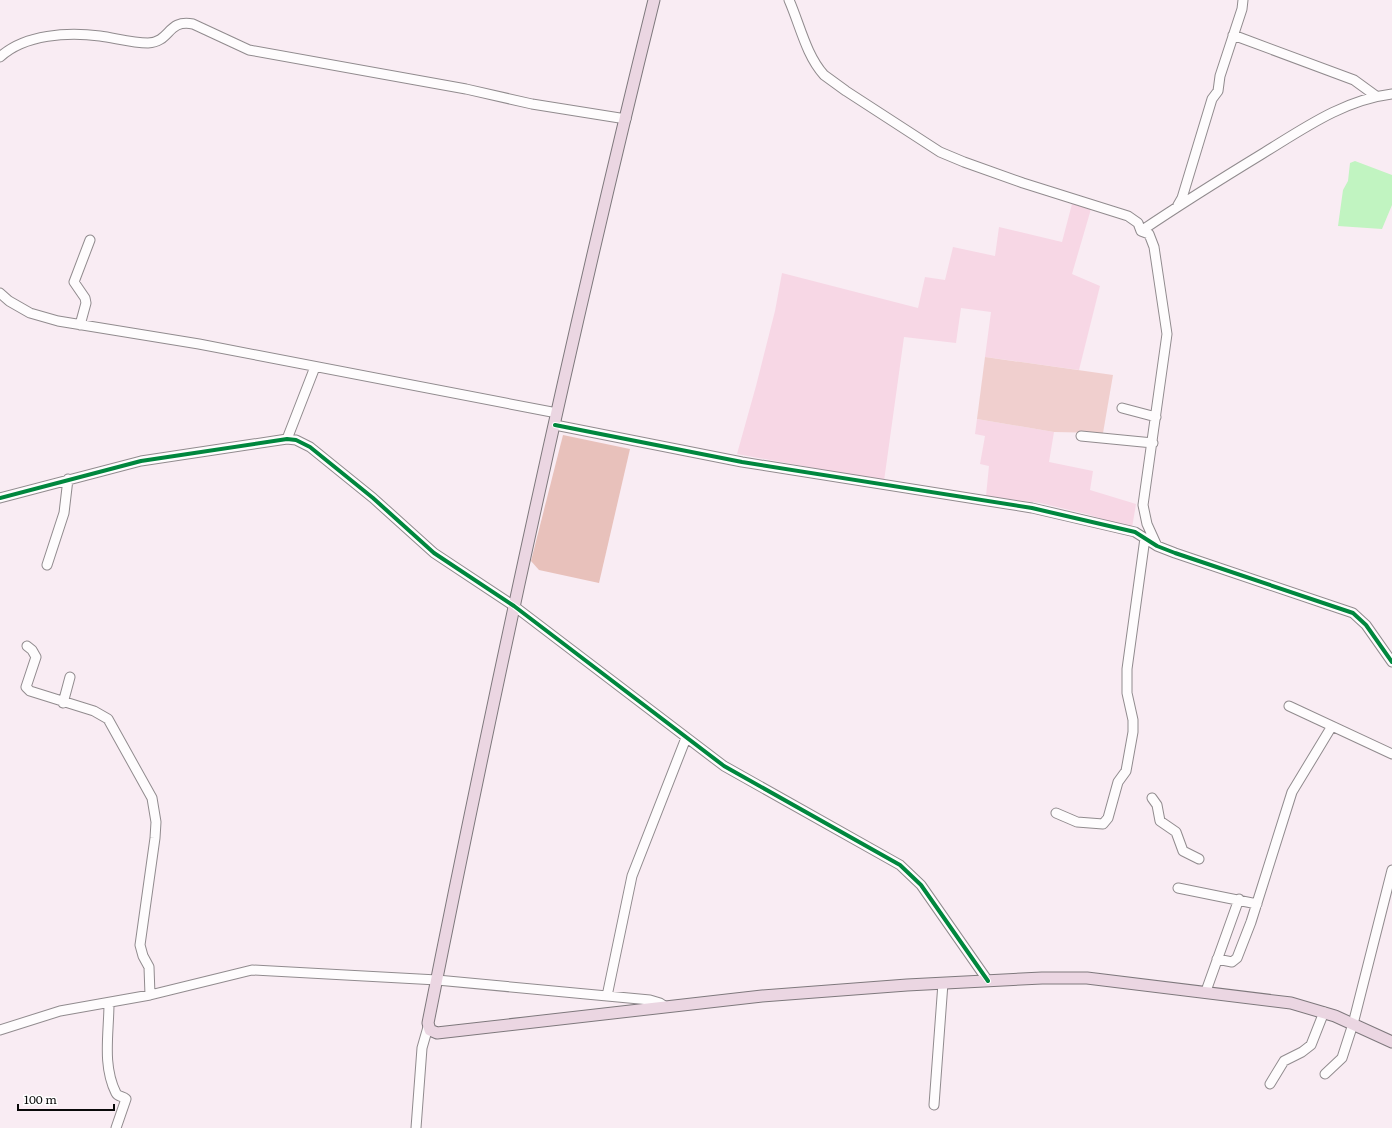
<svg xmlns="http://www.w3.org/2000/svg" width="1392" height="1128" font-family="Literata,serif">
	<style>
		.farmland { fill: #f7d7e5 }
		.green { fill: #f0cfce }
		.forest { fill: #e8c1bb }
		.water { fill: #c1f4c1 }
		.lines { fill: none; stroke-linecap: round; stroke-linejoin: round }
		.minor-casing { stroke: #918b8e; stroke-width: 11 }
		.major-casing { stroke: #7e787c; stroke-width: 13 }
		.minor { stroke: #fefcfd; stroke-width: 9 }
		.major { stroke: #ebd6e2; stroke-width: 11 }
		.cycleway-casing { stroke: #fff; stroke-width: 6 }
		.cycleway { stroke: #00873e; stroke-width: 4 }
	</style>
	<rect width="100%" height="100%" fill="#f9ecf3"/>
	<!-- farmland -->
	<path class="farmland" d="M 1072,204 L 1091,209 L 1072,274 L 1100,286 L 1079,370 L 985,357 L 991,312 L 961,308 L 956,343 L 904,337 L 884,481 L 737,454 L 756,386 L 775,311 L 782,273 L 918,308 L 925,277 L 945,280 L 953,247 L 995,256 L 999,227 L 1062,242 Z
		M 977,419 L 1054,432 L 1049,462 L 1093,471 L 1090,490 L 1136,504 L 1132,528 L 1086,514 L 1040,503 L 986,496 L 989,466 L 980,464 L 985,436 L 975,434 Z"/>
	<!-- green -->
	<path class="green" d="M 985,357 L 1113,375 L 1103,433 L 1054,432 L 977,419 Z"/>
	<!-- forest -->
	<path class="forest" d="M 563,435 L 630,449 L 599,583 L 539,570 L 531,561 Z"/>
	<!-- water -->
	<path class="water" d="M 1355,161 L 1392,175 L 1392,205 L 1382,229 L 1338,226 L 1343,190 L 1348,181 L 1350,163 Z"/>
	<g class="lines">
		<!-- minor casing -->
		<g class="minor-casing">
			<path id="minor" d="M 789,0 C 800,25 806,55 824,75 L 846,91 L 940,152 L 964,162 L 1023,183 L 1128,216 L 1138,223 L 1141,231 L 1149,234 L 1154,247 L 1167,334 L 1143,505 L 1147,524 L 1157,546
				M 1233,35 L 1354,80 L 1376,96
				M 0,57 C 25,34 68,32 100,36 C 115,38 132,43 148,43 C 171,42 167,19 193,24 L 249,50 L 466,89 L 532,104 L 626,119
				M 1178,205 L 1182,198 L 1212,99 L 1218,91 L 1220,76 L 1242,9 L 1243,0
				M 1141,231 C 1181,204 1221,179 1262,154 C 1303,129 1343,100 1392,94
				M 0,293 L 9,301 L 30,313 L 58,321 L 199,344 L 557,413
				M 80,325 L 86,303 L 85,298 L 74,282 L 90,240
				M 1122,408 L 1156,417
				M 555,425 L 742,462 L 1032,508 L 1135,532 L 1157,546 L 1175,553 L 1353,613 L 1366,625 L 1392,662
				M 1081,436 L 1153,443
				M 287,439 L 315,367
				M 0,498 L 141,461 L 287,439 L 296,440 L 310,447 L 373,498 L 434,553 L 514,606 L 724,766 L 900,865 L 921,885 L 988,981
				M 47,565 L 64,513 L 68,479
				M 27,646 L 32,650 L 36,657 L 26,687 L 30,691 L 94,711 L 108,719 L 152,798 L 156,822 L 155,838 L 140,945 L 143,956 L 149,967 L 150,995
				M 63,703 L 70,677
				M 1289,706 L 1392,754
				M 1152,798 L 1157,805 L 1160,821 L 1176,832 L 1183,851 L 1199,859
				M 1056,813 L 1077,822 L 1103,824 L 1108,818 L 1118,782 L 1126,771 L 1133,732 L 1133,720 L 1127,693 L 1127,669 L 1145,538
				M 1178,888 L 1257,904
				M 1217,959 L 1232,962 L 1237,958 L 1251,922 L 1292,792 L 1332,726
				M 1206,991 L 1239,899
				M 607,996 L 632,876 L 686,738
				M 109,1003 C 109,1033 102,1065 116,1093 C 118,1097 123,1096 126,1099 L 116,1128
				M 0,1030 L 60,1011 L 150,995 L 252,970 L 437,980 L 650,1000 L 660,1003 L 666,1007
				M 1325,1074 L 1342,1058 L 1353,1024 L 1392,870
				M 1270,1084 L 1284,1061 L 1302,1052 L 1311,1045 L 1324,1012
				M 934,1105 L 943,983
				M 416,1128 L 422,1048 L 428,1027"/>
		</g>
		<!-- major casing -->
		<g class="major-casing">
			<path id="major" d="M 654,0 C 570,339 496,681 428,1023 L 430,1030 L 437,1033 L 762,996 L 907,985 L 1042,978 L 1087,978 L 1291,1003 L 1335,1016 L 1392,1042"/>
		</g>
		<!-- minor -->
		<use href="#minor" class="minor"/>
		<!-- major -->
		<use href="#major" class="major"/>
		<!-- cycleway casing -->
		<g class="cycleway-casing">
			<path id="cycleway" d="M 555,425 L 742,462 L 1032,508 L 1135,532 L 1157,546 L 1175,553 L 1353,613 L 1366,625 L 1392,662
				M 0,498 L 141,461 L 287,439 L 296,440 L 310,447 L 373,498 L 434,553 L 514,606 L 724,766 L 900,865 L 921,885 L 988,981"/>
		</g>
		<!-- cycleway -->
		<use href="#cycleway" class="cycleway"/>
	</g>
	<!-- scale -->
	<path d="M18 1104v6h96v-6" fill="none" stroke="#090909" stroke-width="2"/>
	<text x="24" y="1104" font-size="12" fill="#090909" stroke="#ffffff" stroke-width="3" paint-order="stroke">100 m</text>
</svg>
